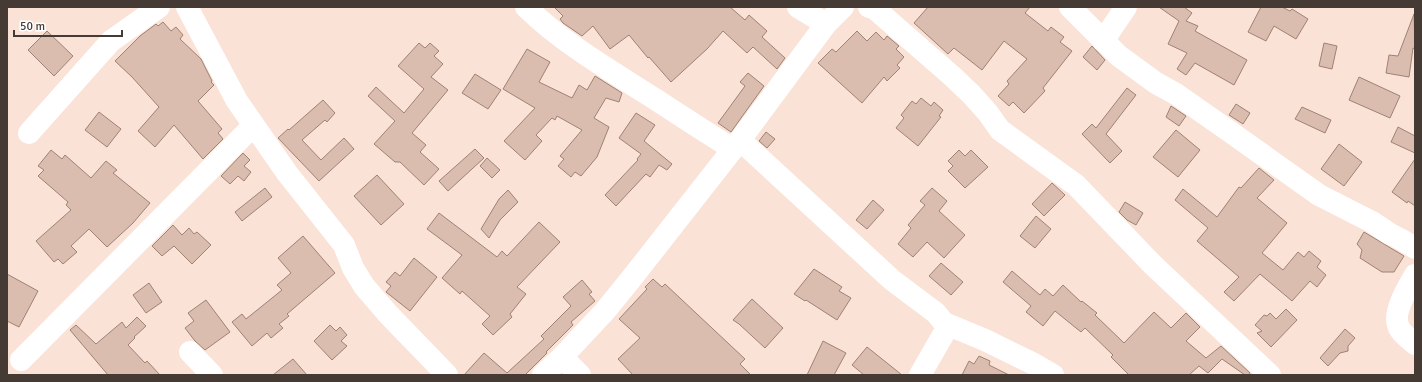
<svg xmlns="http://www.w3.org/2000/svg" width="1422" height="382" font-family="Signika,sans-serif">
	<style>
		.building { fill: #dbbdaf; stroke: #9e8274 }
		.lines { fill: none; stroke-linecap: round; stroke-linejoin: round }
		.minor { stroke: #fff; stroke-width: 22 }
	</style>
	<rect width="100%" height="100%" fill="#fbe2d6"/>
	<!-- building -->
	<path class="building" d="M 554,7 L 730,7 L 745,20 L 749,15 L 767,31 L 762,37 L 785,58 L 777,69 L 753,47 L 747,53 L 723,31 L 707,49 L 671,82 L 649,57 L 648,58 L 629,35 L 610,49 L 593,26 L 582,36 L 563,23 L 560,19 L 563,16 Z
		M 928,7 L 1030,7 L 1025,13 L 1048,31 L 1051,27 L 1064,37 L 1060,42 L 1072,51 L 1043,88 L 1045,91 L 1024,113 L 1013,102 L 1009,106 L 998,96 L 1009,84 L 1007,81 L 1027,59 L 1004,41 L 982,70 L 954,48 L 948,54 L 914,23 Z
		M 1159,7 L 1184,7 L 1192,13 L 1186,21 L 1198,26 L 1195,31 L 1247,60 L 1234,85 L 1195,63 L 1186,75 L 1177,69 L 1187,53 L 1168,44 L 1179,21 Z
		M 1261,7 L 1282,7 L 1290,11 L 1292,9 L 1308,19 L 1296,39 L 1274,26 L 1266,41 L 1248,32 Z
		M 1414,14 L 1415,49 L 1413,48 L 1409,77 L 1386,73 L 1389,55 L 1398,56 Z
		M 163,22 L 171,31 L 176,27 L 183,35 L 180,39 L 201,59 L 212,81 L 211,82 L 214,85 L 198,101 L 222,129 L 218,133 L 223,139 L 203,159 L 174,125 L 155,147 L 138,131 L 159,107 L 132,77 L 115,61 L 140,36 L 156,24 L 158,26 Z
		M 47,31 L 73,56 L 54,76 L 28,50 Z
		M 857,31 L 867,41 L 876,32 L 884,40 L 887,36 L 899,46 L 896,49 L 904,57 L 897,65 L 900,68 L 887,81 L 884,77 L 862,103 L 818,63 L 832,49 L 836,52 Z
		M 419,43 L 425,48 L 430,43 L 439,51 L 434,56 L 443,64 L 431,77 L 448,90 L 412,133 L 426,145 L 420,152 L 439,169 L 424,185 L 400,162 L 395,162 L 374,144 L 395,121 L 368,96 L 376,87 L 404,113 L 424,89 L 398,66 Z
		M 1324,43 L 1337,46 L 1332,69 L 1319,66 Z
		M 1092,46 L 1105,60 L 1097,70 L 1083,57 Z
		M 527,49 L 550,62 L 539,82 L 572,98 L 579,85 L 587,90 L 595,76 L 622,93 L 619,102 L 606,98 L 594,118 L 609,127 L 597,157 L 581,176 L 575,172 L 571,177 L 558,166 L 564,159 L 560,156 L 582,130 L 557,116 L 555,120 L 552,118 L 536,135 L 542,141 L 525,160 L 504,141 L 535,108 L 503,89 Z
		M 748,73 L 764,86 L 731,132 L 718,123 L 745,86 L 740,82 Z
		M 475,74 L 501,90 L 488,109 L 462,93 Z
		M 1359,77 L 1400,96 L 1390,118 L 1349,100 Z
		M 1127,88 L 1136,95 L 1106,134 L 1122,151 L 1110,163 L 1082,134 L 1092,124 L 1096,128 Z
		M 921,98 L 931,106 L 934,102 L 943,110 L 939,116 L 941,117 L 918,146 L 896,128 L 904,118 L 901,115 L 912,101 L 916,104 Z
		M 323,100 L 335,113 L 327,122 L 325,120 L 302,140 L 321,160 L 344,138 L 354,149 L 319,181 L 278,138 L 288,129 L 289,130 Z
		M 1236,104 L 1250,113 L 1243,124 L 1229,115 Z
		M 1171,106 L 1186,116 L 1179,126 L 1166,117 Z
		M 1302,107 L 1331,120 L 1325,133 L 1295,119 Z
		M 99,112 L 121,129 L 107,147 L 85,130 Z
		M 636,113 L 655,125 L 644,141 L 672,164 L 667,170 L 659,165 L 650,177 L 646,174 L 616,206 L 605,195 L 638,160 L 637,159 L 641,154 L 619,138 Z
		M 1398,127 L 1415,136 L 1415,153 L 1391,142 Z
		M 1176,130 L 1200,150 L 1178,177 L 1153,157 Z
		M 766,132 L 775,139 L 767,148 L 759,141 Z
		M 1339,144 L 1362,162 L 1344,186 L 1321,169 Z
		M 475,149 L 484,158 L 448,191 L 439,181 Z
		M 51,150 L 62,159 L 65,155 L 91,178 L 106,161 L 117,170 L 113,173 L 150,203 L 133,223 L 107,247 L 89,229 L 71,246 L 77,252 L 63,264 L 58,259 L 54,262 L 36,241 L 71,210 L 66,205 L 68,202 L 38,176 L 44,170 L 38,166 Z
		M 959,150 L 965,156 L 971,150 L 988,167 L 965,188 L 948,171 L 953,166 L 948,161 Z
		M 243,153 L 250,160 L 244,166 L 251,172 L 244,181 L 238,176 L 230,184 L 221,176 Z
		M 487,158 L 500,170 L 492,178 L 480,166 Z
		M 1415,159 L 1415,206 L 1408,201 L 1407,203 L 1392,192 Z
		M 1259,168 L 1274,180 L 1257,198 L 1287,223 L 1262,253 L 1283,270 L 1298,252 L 1304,257 L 1309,251 L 1321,261 L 1317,267 L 1326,275 L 1317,287 L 1310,281 L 1292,301 L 1260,274 L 1234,301 L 1224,292 L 1239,277 L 1197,241 L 1208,228 L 1175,200 L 1183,189 L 1217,217 L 1239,187 L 1241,188 Z
		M 377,175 L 404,204 L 381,225 L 354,196 Z
		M 1052,183 L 1065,195 L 1044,216 L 1032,204 Z
		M 265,188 L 272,197 L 242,221 L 235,212 Z
		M 932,188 L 947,201 L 939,211 L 965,235 L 944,258 L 927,242 L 913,257 L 898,244 L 911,228 L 908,225 L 925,205 L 920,201 Z
		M 508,190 L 518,202 L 500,220 L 489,238 L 481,229 L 499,199 Z
		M 873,200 L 884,210 L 867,229 L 856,220 Z
		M 1125,202 L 1143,213 L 1136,225 L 1127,220 L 1119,212 Z
		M 439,213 L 497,257 L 502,251 L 507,256 L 539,222 L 560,242 L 517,287 L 526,294 L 510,314 L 512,317 L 493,335 L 482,324 L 490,316 L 462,291 L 460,294 L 442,278 L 462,255 L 427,229 Z
		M 1036,216 L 1051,229 L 1035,248 L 1020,236 Z
		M 173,225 L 182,235 L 189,228 L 194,234 L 197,232 L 211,245 L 192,264 L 174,246 L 162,256 L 152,246 Z
		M 1364,232 L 1404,256 L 1394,272 L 1382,272 L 1360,258 L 1362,250 L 1357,244 Z
		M 303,236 L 335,273 L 287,314 L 289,316 L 279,324 L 283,328 L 271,338 L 267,333 L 252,346 L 232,322 L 242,314 L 246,319 L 282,290 L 277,285 L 291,273 L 278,258 Z
		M 414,258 L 437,277 L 410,311 L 386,292 L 391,286 L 386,282 L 395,272 L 400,276 Z
		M 941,263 L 963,282 L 951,295 L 929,276 Z
		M 814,269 L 842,287 L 839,291 L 851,298 L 837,320 L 806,300 L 805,301 L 794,294 Z
		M 1012,271 L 1040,295 L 1045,289 L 1053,296 L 1063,285 L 1081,302 L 1082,301 L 1097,313 L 1095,315 L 1124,343 L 1154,312 L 1171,328 L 1186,313 L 1200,327 L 1186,341 L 1206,358 L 1221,346 L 1250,373 L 1249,375 L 1245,375 L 1222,359 L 1208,373 L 1199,366 L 1189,375 L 1129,375 L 1111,357 L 1113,355 L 1085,328 L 1081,332 L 1055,311 L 1043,326 L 1026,312 L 1031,306 L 1003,282 Z
		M 7,274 L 38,291 L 19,327 L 7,321 Z
		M 653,279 L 662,287 L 665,284 L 745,359 L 740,364 L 751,375 L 633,375 L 618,359 L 640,338 L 619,319 L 647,289 L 645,287 Z
		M 582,280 L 592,292 L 589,294 L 595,301 L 571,322 L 573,325 L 546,352 L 547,353 L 525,375 L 464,375 L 484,353 L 507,373 L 544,339 L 541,336 L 571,306 L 563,297 Z
		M 149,283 L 162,302 L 146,313 L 133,295 Z
		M 752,299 L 783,328 L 765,348 L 739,324 L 733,320 Z
		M 206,300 L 230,332 L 205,350 L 195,341 L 185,328 L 194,321 L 188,313 Z
		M 1286,309 L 1297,320 L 1271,347 L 1257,333 L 1262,331 L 1255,325 L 1264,315 L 1267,316 L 1270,313 L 1276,319 Z
		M 137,317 L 146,326 L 134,337 L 135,338 L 128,345 L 145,363 L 147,361 L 160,375 L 108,375 L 70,330 L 76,325 L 96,344 L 122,322 L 126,328 Z
		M 330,325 L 336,331 L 340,327 L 347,335 L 341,341 L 347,346 L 332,360 L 314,341 Z
		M 1345,329 L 1355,338 L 1348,346 L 1348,351 L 1340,353 L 1328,366 L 1320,358 Z
		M 823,341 L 846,353 L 834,375 L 807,375 Z
		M 867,347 L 902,375 L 864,375 L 852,365 Z
		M 979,356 L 990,361 L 989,365 L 1009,375 L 962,375 L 969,361 L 974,364 Z
		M 293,359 L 307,375 L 273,375 Z"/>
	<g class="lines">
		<!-- minor -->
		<path class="minor" d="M 187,7 L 237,101 L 287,173 L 344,245 L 353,268 L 364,286 L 388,314 L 447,375
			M 526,7 C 564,44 611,71 655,99 C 681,116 707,133 733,149
			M 798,7 L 826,24
			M 869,7 L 874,8 L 952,76 L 971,94 L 988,113 L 1000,130 L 1076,185 L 1153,265 L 1270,375
			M 1070,7 L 1119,56 L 1156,83 L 1176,94 L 1229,131 L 1319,195 L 1372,222 L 1390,234 L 1402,240 L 1415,248
			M 1103,41 L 1126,7
			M 29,133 L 111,41 L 159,7
			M 740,140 L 892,280 L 936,313 L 944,323 L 946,329 L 943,335 L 920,375
			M 1415,275 C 1408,287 1393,312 1398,325 C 1400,333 1410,339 1415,344
			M 944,323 L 985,340 L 1034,364 L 1053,375
			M 190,352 L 212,375
			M 562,357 L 580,375
			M 21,360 L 253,126
			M 543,375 L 562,357 L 605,311 L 631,279 L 740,140 L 826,24 L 843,7"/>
	</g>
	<!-- border -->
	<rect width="1422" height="382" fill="none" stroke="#463a34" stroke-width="16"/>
	<!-- scale -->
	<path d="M14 30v6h108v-6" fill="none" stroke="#463a34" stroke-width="2"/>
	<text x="20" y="30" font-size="12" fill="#463a34" stroke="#ffffff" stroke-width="3" paint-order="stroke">50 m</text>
</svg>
